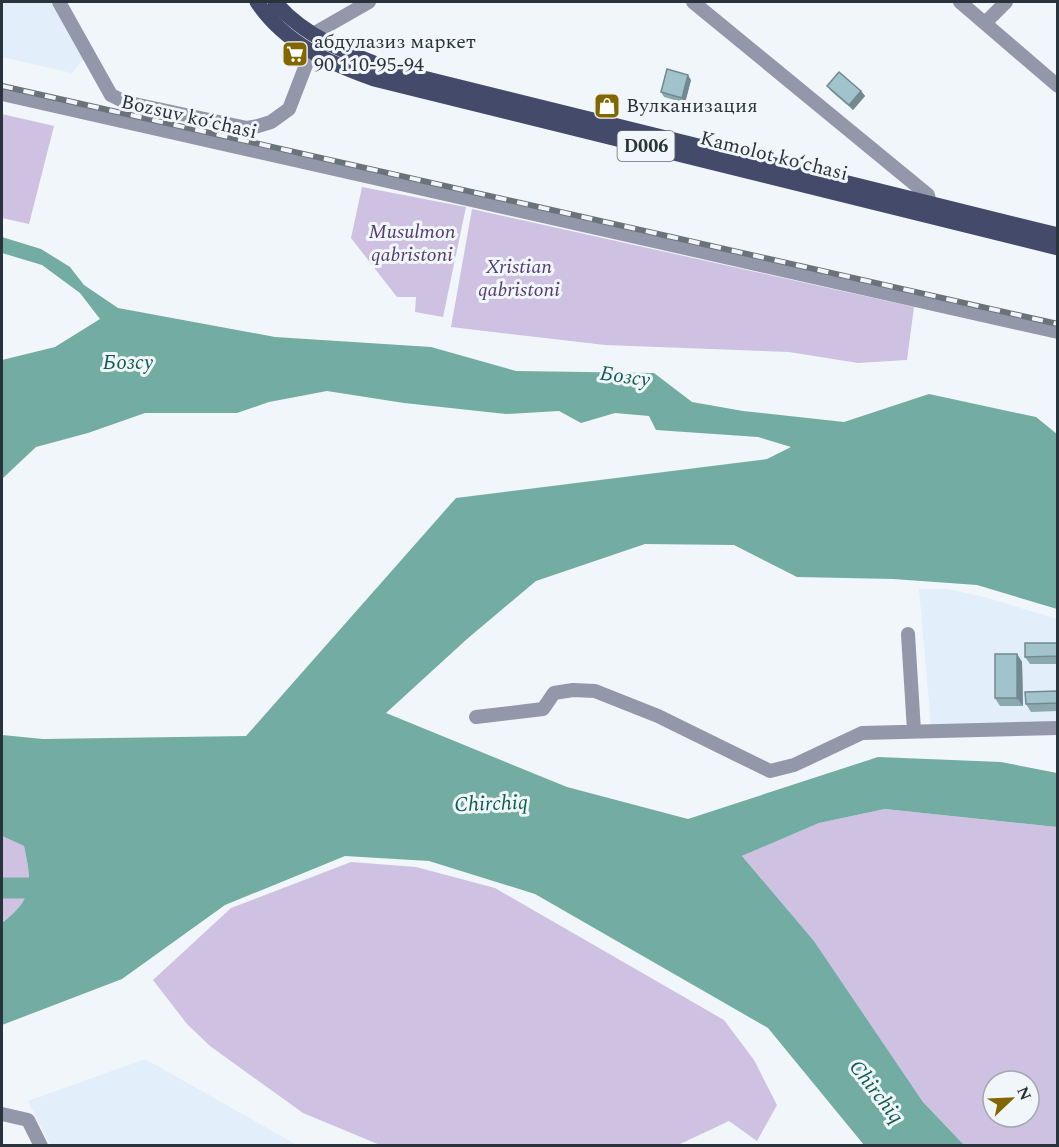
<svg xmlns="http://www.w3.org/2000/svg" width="1059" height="1147" font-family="Spectral,serif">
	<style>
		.built { fill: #e2eef9 }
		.green { fill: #cfc1e2; fill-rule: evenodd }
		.water { fill: #73aca2 }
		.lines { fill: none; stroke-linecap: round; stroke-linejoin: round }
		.river { stroke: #73aca2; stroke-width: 21 }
		.minor { stroke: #9297aa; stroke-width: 14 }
		.major { stroke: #444b6a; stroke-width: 15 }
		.rail-casing { stroke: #6b737a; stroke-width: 6 }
		.rail { stroke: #f1f6fa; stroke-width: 4; stroke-dasharray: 11; stroke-linecap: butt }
		.wall { fill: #8aa9af }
		.shaded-wall { fill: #71898f }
		.building { fill: #a1c4cc; stroke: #71898f; stroke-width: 1.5 }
		.labels { text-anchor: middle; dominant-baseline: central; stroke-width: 6; stroke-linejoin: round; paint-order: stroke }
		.shield { fill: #f1f6fa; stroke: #656e74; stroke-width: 1.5 }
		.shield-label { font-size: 18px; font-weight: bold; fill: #29333b }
		.poi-label { font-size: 20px; fill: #29333b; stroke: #f1f6fa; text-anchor: start }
		.street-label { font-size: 20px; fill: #29333b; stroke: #f1f6fa }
		.park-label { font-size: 20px; font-style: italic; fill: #543b71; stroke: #f1f6fa }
		.water-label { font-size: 21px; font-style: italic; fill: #0d5c53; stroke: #f1f6fa }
	</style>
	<rect width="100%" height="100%" fill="#f1f6fa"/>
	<!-- built -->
	<path class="built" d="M 2,2 L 56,2 L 85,57 L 72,73 L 2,57 Z
		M 919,589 L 947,589 L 984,597 L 1057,619 L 1057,734 L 969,731 L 931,724 Z
		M 145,1059 L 297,1145 L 50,1145 L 28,1101 Z"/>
	<!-- green -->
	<path class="green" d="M 2,114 L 54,126 L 29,224 L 2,218 Z
		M 362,187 L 466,207 L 443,317 L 415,312 L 416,297 L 397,297 L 351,238 Z
		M 472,209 L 914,307 L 907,360 L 858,363 L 789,352 L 605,345 L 451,327 Z
		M 885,809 L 1057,827 L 1057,1145 L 964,1145 L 923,1102 L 814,941 L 742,856 L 819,823 ZM 993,1081 L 1029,1081 L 1029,1117 L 993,1117 Z
		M 2,836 L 24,846 C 32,884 34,898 2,923 Z
		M 351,862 L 416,867 L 495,888 L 724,1020 L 754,1060 L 777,1105 L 757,1141 L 729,1121 L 678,1145 L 380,1145 L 303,1113 L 210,1046 L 187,1024 L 153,980 L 231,908 Z"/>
	<!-- water -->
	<path class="water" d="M 2,237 L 41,249 L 70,267 L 84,285 L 118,308 L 275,337 L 431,347 L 516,371 L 654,373 L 692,402 L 743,411 L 844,422 L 929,394 L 1036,417 L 1057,434 L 1057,609 L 977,585 L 893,579 L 797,577 L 734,545 L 645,544 L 536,581 L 467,639 L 386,713 L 567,787 L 688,819 L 878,757 L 1001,762 L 1057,773 L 1057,827 L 885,809 L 819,823 L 742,856 L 814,941 L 923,1102 L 964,1145 L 864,1145 L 768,1028 L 535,894 L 429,861 L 345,856 L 225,905 L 122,979 L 2,1025 L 2,923 C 34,898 32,884 24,846 L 2,836 L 2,735 L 43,739 L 246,736 L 456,498 L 767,459 L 791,447 L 758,437 L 656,430 L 649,416 L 615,413 L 581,423 L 559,411 L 506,414 L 404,403 L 327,391 L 269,402 L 237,413 L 145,413 L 88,433 L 36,447 L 2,479 L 2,360 L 55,347 L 100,319 L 80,293 L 42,265 L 2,253 Z"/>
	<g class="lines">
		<!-- river -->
		<path class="river" d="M 2,888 L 57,888"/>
		<!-- minor -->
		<path class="minor" d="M 59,2 L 111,95 L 125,102 L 247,128 L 258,126 L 271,122 L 289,109 L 311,52
			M 693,2 L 928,195 L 930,204
			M 960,2 L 1058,86
			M 985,23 L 1006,2
			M 313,34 L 369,2
			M 2,94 L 1058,332
			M 908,634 L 914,731
			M 476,717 L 543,709 L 554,693 L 573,690 L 595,691 L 658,716 L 770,771 L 794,765 L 862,733 L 1058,728
			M 2,1114 L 28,1120 L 41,1146"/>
		<!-- major -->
		<path class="major" d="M 257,2 C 284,43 329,63 374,79 L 1058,248
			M 275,2 C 305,38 352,55 395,71 L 1058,235"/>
		<!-- rail casing -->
		<g class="rail-casing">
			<path id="rail" d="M 2,86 L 1058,324"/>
		</g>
		<!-- rail -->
		<use href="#rail" class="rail"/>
	</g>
	<!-- wall -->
	<path class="wall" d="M 691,80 L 685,103 L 664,97 L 661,92 Z
		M 827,86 L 861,91 L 865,96 L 853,110 L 831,91 Z
		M 1058,643 L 1058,664 L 1030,664 L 1025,657 Z
		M 1017,654 L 1022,662 L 1023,706 L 1000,706 L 995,698 Z
		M 1058,691 L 1058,711 L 1031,712 L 1026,704 Z"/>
	<!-- shaded-wall -->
	<path class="shaded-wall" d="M 688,75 L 691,80 L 685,103 L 682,98 Z
		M 861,91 L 865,96 L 853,110 L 849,105 Z
		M 1017,654 L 1022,662 L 1023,706 L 1017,698 Z"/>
	<!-- building -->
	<path class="building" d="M 667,69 L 688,75 L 682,98 L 661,92 Z
		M 839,72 L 861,91 L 849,105 L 827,86 Z
		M 1025,643 L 1058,643 L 1058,656 L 1025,657 Z
		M 995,654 L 1017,654 L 1017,698 L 995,698 Z
		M 1058,691 L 1058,703 L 1026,704 L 1025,692 Z"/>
	<!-- icons -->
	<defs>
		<g id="supermarket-square" transform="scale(1.35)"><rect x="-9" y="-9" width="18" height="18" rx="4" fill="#826700" stroke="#f1f6fa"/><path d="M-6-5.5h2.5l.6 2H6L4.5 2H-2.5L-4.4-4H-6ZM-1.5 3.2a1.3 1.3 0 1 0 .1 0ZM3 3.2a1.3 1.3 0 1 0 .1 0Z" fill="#fff"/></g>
		<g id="shop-square" transform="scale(1.35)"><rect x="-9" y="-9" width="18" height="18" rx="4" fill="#826700" stroke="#f1f6fa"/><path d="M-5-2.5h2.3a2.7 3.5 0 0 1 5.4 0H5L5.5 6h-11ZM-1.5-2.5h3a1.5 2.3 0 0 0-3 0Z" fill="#fff"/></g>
	</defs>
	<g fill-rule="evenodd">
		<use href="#supermarket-square" x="295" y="54"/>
		<use href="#shop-square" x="607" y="106"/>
	</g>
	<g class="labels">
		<!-- shield labels -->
		<rect class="shield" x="617.5" y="131" width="57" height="30" rx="4.5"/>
		<g class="shield-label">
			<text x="646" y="146">D006</text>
		</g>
		<!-- poi labels -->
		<g class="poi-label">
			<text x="314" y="42">абдулазиз маркет<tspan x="314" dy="23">90 110-95-94</tspan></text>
			<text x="626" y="106">Вулканизация</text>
		</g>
		<!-- street labels -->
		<g class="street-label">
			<text transform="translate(189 117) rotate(13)">Bozsuv ko‘chasi</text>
			<text transform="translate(774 156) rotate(14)">Kamolot ko‘chasi</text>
		</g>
		<!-- park labels -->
		<g class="park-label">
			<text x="412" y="232">Musulmon<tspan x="412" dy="23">qabristoni</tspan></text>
			<text x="519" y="267">Xristian<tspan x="519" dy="23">qabristoni</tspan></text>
		</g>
		<!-- water labels -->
		<g class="water-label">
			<text x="128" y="363">Бозсу</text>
			<text transform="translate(625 377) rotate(8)">Бозсу</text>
			<text transform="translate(491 804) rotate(-2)">Chirchiq</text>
			<text transform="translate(876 1092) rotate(52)">Chirchiq</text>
		</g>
	</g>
	<!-- border -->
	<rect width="1059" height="1147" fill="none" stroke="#29333b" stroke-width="6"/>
	<!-- north arrow -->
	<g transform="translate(1011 1099) rotate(67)"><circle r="28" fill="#f1f6fa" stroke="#a1a8ae" stroke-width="1.5"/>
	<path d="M0-4.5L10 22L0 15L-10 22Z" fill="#826700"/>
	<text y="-9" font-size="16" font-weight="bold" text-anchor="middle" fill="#29333b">N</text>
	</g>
</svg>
